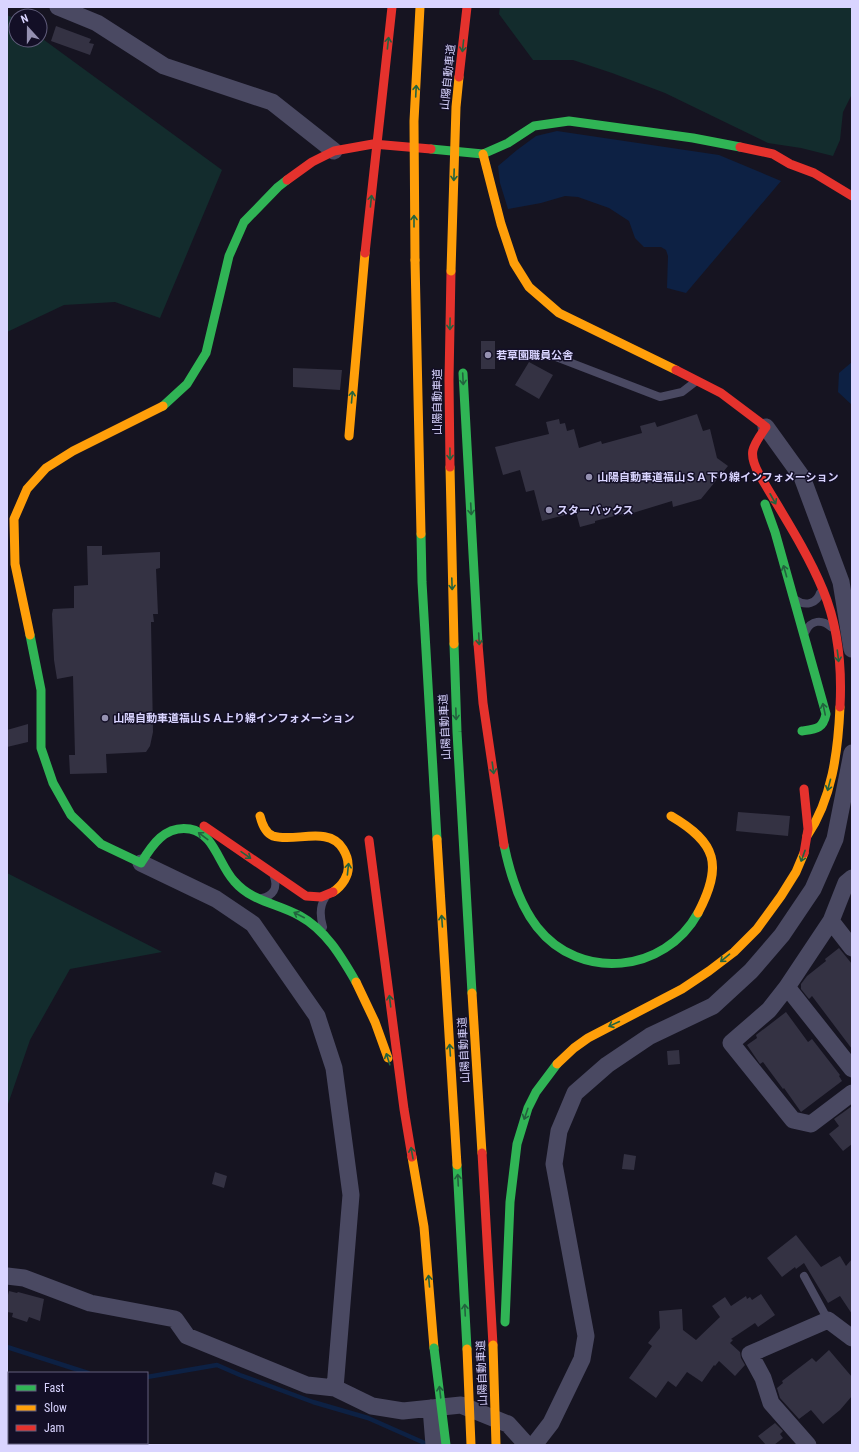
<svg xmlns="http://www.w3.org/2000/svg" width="859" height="1452" font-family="'Roboto Condensed','Noto Sans JP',sans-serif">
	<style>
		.green { fill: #132c2d }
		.water { fill: #0d2144 }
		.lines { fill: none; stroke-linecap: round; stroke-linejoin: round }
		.stream { stroke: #0d2144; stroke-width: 4.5 }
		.building { fill: #343243 }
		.lane { stroke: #4a4962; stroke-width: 8 }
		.street { stroke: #4a4962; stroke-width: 17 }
		.fast { stroke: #30b455; stroke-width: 9 }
		.slow { stroke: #ff9f0a; stroke-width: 9 }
		.jam { stroke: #e5322d; stroke-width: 9 }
		.fast-bridge { stroke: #30b455; stroke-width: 9 }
		.slow-bridge { stroke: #ff9f0a; stroke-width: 9 }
		.jam-bridge { stroke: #e5322d; stroke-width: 9 }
		.oneway { stroke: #22623e }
		.poi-dot { fill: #9591b1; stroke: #130f26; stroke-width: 1.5 }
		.labels { text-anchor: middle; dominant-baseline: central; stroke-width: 3; stroke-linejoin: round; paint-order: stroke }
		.street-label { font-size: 11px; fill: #d9d4ff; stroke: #130f26 }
		.poi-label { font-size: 11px; font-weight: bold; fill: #d9d4ff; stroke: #130f26; text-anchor: start }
	</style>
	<rect width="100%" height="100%" fill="#161421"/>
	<!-- green -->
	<path class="green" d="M 500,7 L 852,7 L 852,94 L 843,112 L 840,140 L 833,156 L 801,148 L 768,143 L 665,93 L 612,73 L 573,60 L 533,60 L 499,14 Z
		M 7,15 L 16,19 L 16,40 L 40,40 L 40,37 L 222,170 L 160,318 L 115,302 L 64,305 L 7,332 Z
		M 7,873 L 162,952 L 70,969 L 30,1040 L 7,1107 Z"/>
	<!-- water -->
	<path class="water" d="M 557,131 L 719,155 L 781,181 L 686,293 L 667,288 L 668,256 L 666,250 L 661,247 L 644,247 L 635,238 L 629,221 L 609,208 L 578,197 L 565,196 L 541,203 L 508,209 L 500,183 L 498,166 L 517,150 L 536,136 Z
		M 852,362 L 852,405 L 838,392 L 839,373 Z"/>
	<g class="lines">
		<!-- stream -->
		<path class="stream" d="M 7,1347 L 88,1373
			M 147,1377 L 217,1365 L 240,1375 L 313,1402 L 368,1418 L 429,1445"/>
	</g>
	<!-- building -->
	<path class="building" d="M 56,26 L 91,39 L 89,43 L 94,44 L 90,55 L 51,41 Z
		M 481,341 L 495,341 L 495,369 L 481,369 Z
		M 529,362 L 553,375 L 539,399 L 515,385 Z
		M 293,368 L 342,370 L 340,390 L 293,387 Z
		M 697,414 L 703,431 L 710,429 L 717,458 L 728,466 L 701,499 L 673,507 L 672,501 L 623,516 L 622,514 L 595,521 L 595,523 L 580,527 L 576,512 L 542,521 L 534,490 L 526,492 L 520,470 L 503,475 L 495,447 L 549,434 L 546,422 L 559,419 L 560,424 L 565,423 L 567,431 L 574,429 L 579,448 L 601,441 L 602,444 L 642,433 L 640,426 L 655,422 L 657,427 Z
		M 87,546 L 102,546 L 102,555 L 160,552 L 160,568 L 156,569 L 158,614 L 153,614 L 154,622 L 151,622 L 153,732 L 150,746 L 146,752 L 106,754 L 107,773 L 70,774 L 69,755 L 75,755 L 73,676 L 57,679 L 54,660 L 52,614 L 53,609 L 74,608 L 74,586 L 88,585 Z
		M 28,724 L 28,742 L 7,747 L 7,730 Z
		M 738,812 L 790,816 L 788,836 L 736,831 Z
		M 839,948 L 852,964 L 852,1049 L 812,996 L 809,999 L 801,989 L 801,984 L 807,976 L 826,961 L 825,959 Z
		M 786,1012 L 808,1042 L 812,1039 L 840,1075 L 839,1076 L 842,1081 L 801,1112 L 784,1088 L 783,1089 L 763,1062 L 760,1064 L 747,1045 L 757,1038 L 756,1035 Z
		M 679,1050 L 680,1064 L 668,1065 L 667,1051 Z
		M 852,1106 L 852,1144 L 843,1151 L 829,1134 L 839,1126 L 834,1119 Z
		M 624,1154 L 636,1156 L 634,1170 L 622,1169 Z
		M 215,1172 L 227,1176 L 224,1188 L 212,1184 Z
		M 796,1235 L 821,1267 L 840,1256 L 846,1266 L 852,1259 L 852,1314 L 840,1296 L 828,1303 L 804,1263 L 796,1269 L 795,1267 L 782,1277 L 767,1258 Z
		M 9,1291 L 17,1293 L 18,1292 L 44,1299 L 40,1321 L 29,1317 L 27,1322 L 12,1317 L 13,1313 L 7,1312 L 7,1299 Z
		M 761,1294 L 775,1315 L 758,1327 L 755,1323 L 731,1339 L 733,1340 L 730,1343 L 740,1352 L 741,1358 L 745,1365 L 735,1376 L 719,1361 L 715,1366 L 714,1365 L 702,1382 L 687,1372 L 676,1387 L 668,1381 L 656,1398 L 629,1378 L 652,1346 L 648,1343 L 660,1328 L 659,1311 L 682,1309 L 683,1330 L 696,1340 L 720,1317 L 712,1306 L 725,1297 L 731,1306 L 746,1296 L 747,1299 L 750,1297 L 752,1300 Z
		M 829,1350 L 852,1377 L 852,1396 L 840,1410 L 823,1424 L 811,1410 L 799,1419 L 780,1398 L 777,1388 L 783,1383 L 782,1381 L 812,1358 L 816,1362 Z
		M 775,1423 L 783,1431 L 780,1434 L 783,1438 L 774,1445 L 766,1445 L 758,1436 Z"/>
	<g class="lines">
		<!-- lane -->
		<path class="lane" d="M 535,355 L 556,357 L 660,397 L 682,392 L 695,382
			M 796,600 C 806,607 817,603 820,593
			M 806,631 C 811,620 822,619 831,627
			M 262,898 C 273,896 278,888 274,877
			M 323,927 C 320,917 319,907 325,898
			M 804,1276 L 828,1320"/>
		<!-- street -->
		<path class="street" d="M 58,7 L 97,23 L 164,66 L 272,102 L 334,151
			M 766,427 L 802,477 L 841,582 L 852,649
			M 141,863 L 216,899 L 253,924 L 317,1016 L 334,1068 L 351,1195 L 335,1388
			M 852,878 L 846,883 L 831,921 L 852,948
			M 831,921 L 787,987 L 852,1069
			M 787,987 L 769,1010 L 731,1043 L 793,1120 L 811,1124 L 852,1093
			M 7,1276 L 24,1278 L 90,1303 L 175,1319 L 187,1336 L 307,1385 L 335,1388 L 372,1406 L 403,1411 L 461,1405 L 508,1424 L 527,1445
			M 431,1408 L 434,1445
			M 7,1442 L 9,1442
			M 79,1443 L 81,1445
			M 534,1445 L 551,1423 L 582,1359 L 586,1336 L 554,1164 L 559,1131 L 575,1093 L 607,1065 L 650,1036 L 713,1006 L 751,971 L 782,935 L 813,889 L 835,839 L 852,753
			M 808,1445 L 771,1403 L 763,1378 L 750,1354 L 828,1320 L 852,1338"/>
		<!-- fast -->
		<path class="fast" d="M 431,149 L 483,154 L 508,143 L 534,126 L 569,121 L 693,138 L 740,147
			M 463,373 L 478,644
			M 163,406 L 187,384 L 206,353 L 229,256 L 244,222 L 278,187 L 287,180
			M 765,504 L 775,532 L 826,714 C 823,729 816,729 802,731
			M 421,534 L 422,582 L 437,839
			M 30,635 L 41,690 L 41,748 L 53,783 L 71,815 L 101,844 L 141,863
			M 454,644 L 457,732 L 472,993
			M 504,845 C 510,874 519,904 537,927 C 580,982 665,973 698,913
			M 141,863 C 152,845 165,825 190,829 C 214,833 219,865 234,881 C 252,902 277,903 300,916 C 326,930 342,958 356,982
			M 457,1165 L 467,1349
			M 505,1322 L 510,1202 L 517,1144 L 528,1108 L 536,1092 L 557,1064"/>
		<!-- slow -->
		<path class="slow" d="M 483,154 L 501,224 L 514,263 L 529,287 L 559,313 L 676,370
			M 415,260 L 421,534
			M 349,436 L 365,253
			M 450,467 L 454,644
			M 30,635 L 15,564 L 14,519 L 27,489 L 46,468 L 73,451 L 163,406
			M 260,816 C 262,824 265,833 273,836 C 294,843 329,825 343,849 C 346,854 348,858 348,864 C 350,875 342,886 333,892
			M 671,816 C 717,843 723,865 698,913
			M 807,836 C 832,799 838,752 840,707
			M 437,839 L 457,1165
			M 356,982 L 375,1022 L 388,1058
			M 472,993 L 482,1153
			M 557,1064 L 574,1048 L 588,1038 L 682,989 L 709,971 L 734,952 L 757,929 L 781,896 L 796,872 L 804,853
			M 412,1157 L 424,1227 L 434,1348"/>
		<!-- jam -->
		<path class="jam" d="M 740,147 L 773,154 L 790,164 L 814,173 L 852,196
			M 287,180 L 312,162 L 334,151 L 373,144 L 431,149
			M 676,370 L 721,393 L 766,427
			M 766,427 C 753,446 747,452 759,474 C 781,512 806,549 823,590 C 838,626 842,669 840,707
			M 450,467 L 449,380 L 451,271
			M 478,644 L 483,703 L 504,845
			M 204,826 L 306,896 L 321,897 L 333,892
			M 369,840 L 404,1109 L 412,1157
			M 804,853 L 808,829 L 804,789
			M 482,1153 L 493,1345"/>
		<!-- fast-bridge -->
		<path class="fast-bridge" d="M 434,1348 L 446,1445"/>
		<!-- slow-bridge -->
		<path class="slow-bridge" d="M 415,260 L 414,121 L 420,7
			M 451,271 L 456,107 L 459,77
			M 493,1345 L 496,1445
			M 467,1349 L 471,1445"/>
		<!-- jam-bridge -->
		<path class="jam-bridge" d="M 459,77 L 467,7
			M 365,253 L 392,7"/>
	</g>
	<!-- one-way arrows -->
	<defs><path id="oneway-shaft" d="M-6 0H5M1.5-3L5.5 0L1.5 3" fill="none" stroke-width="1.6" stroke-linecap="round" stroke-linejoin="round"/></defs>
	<g class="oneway">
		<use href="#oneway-shaft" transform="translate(388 43) rotate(-84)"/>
		<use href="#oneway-shaft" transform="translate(463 46) rotate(96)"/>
		<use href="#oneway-shaft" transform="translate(416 91) rotate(-87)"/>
		<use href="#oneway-shaft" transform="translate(454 175) rotate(92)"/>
		<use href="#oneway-shaft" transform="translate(371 201) rotate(-84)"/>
		<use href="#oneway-shaft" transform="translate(414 221) rotate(-90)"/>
		<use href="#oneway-shaft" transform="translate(450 324) rotate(91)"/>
		<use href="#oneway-shaft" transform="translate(463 379) rotate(87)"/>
		<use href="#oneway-shaft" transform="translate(352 397) rotate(-85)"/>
		<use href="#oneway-shaft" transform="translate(450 454) rotate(89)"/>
		<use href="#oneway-shaft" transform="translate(773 499) rotate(61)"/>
		<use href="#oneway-shaft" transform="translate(471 509) rotate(87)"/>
		<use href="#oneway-shaft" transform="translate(785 571) rotate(-106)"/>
		<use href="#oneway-shaft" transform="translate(452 584) rotate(88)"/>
		<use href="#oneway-shaft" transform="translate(479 639) rotate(87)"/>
		<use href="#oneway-shaft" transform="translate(838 656) rotate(83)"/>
		<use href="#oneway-shaft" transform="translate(824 709) rotate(-102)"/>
		<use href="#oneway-shaft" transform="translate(456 714) rotate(88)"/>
		<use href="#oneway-shaft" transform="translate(493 768) rotate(82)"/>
		<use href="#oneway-shaft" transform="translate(829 785) rotate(105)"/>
		<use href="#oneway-shaft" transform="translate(203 836) rotate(-143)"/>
		<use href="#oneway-shaft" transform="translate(246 855) rotate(35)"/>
		<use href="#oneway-shaft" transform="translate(803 856) rotate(110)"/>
		<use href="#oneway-shaft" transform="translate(348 869) rotate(-84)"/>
		<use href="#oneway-shaft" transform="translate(299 915) rotate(-153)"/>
		<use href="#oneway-shaft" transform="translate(442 921) rotate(-94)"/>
		<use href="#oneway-shaft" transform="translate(725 958) rotate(140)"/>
		<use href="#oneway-shaft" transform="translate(390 1001) rotate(-97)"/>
		<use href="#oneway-shaft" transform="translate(614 1024) rotate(155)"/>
		<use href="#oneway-shaft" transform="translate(450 1050) rotate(-94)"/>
		<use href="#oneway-shaft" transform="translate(388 1059) rotate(-108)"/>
		<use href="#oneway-shaft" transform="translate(526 1114) rotate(109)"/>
		<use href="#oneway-shaft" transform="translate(412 1153) rotate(-100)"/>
		<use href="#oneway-shaft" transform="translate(458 1180) rotate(-93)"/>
		<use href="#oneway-shaft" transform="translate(429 1281) rotate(-95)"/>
		<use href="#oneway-shaft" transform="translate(465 1310) rotate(-93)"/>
		<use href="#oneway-shaft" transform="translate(440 1392) rotate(-97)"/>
	</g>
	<!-- markers -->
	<g class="poi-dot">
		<circle cx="488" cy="355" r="4"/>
		<circle cx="589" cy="477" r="4"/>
		<circle cx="549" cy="510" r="4"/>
		<circle cx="105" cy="718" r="4"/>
	</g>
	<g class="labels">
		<!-- street labels -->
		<g class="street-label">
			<text transform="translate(448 77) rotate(-84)">山陽自動車道</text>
			<text transform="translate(437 402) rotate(-90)">山陽自動車道</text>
			<text transform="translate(445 727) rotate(-93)">山陽自動車道</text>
			<text transform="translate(464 1050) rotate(-93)">山陽自動車道</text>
			<text transform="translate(482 1373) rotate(-92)">山陽自動車道</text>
		</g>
		<!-- poi labels -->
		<g class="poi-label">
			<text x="496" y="355">若草園職員公舎</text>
			<text x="597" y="477">山陽自動車道福山ＳＡ下り線インフォメーション</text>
			<text x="557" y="510">スターバックス</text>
			<text x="113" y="718">山陽自動車道福山ＳＡ上り線インフォメーション</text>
		</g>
	</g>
	<!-- border -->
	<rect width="859" height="1452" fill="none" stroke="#d9d4ff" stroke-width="16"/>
	<!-- legend -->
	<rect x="8" y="1372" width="140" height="72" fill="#130f26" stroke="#625e7d"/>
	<rect x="16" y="1385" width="20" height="6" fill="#30b455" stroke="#625e7d"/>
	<text x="44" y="1392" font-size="12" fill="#d9d4ff">Fast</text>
	<rect x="16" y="1405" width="20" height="6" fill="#ff9f0a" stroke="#625e7d"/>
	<text x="44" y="1412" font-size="12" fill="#d9d4ff">Slow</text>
	<rect x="16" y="1425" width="20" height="6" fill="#e5322d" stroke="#625e7d"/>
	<text x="44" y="1432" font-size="12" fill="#d9d4ff">Jam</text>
	<!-- north arrow -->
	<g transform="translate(28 28) rotate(339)"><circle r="19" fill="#130f26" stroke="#625e7d"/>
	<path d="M0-3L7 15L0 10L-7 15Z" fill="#9591b1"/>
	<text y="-6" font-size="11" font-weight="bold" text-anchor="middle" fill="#d9d4ff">N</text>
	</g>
</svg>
